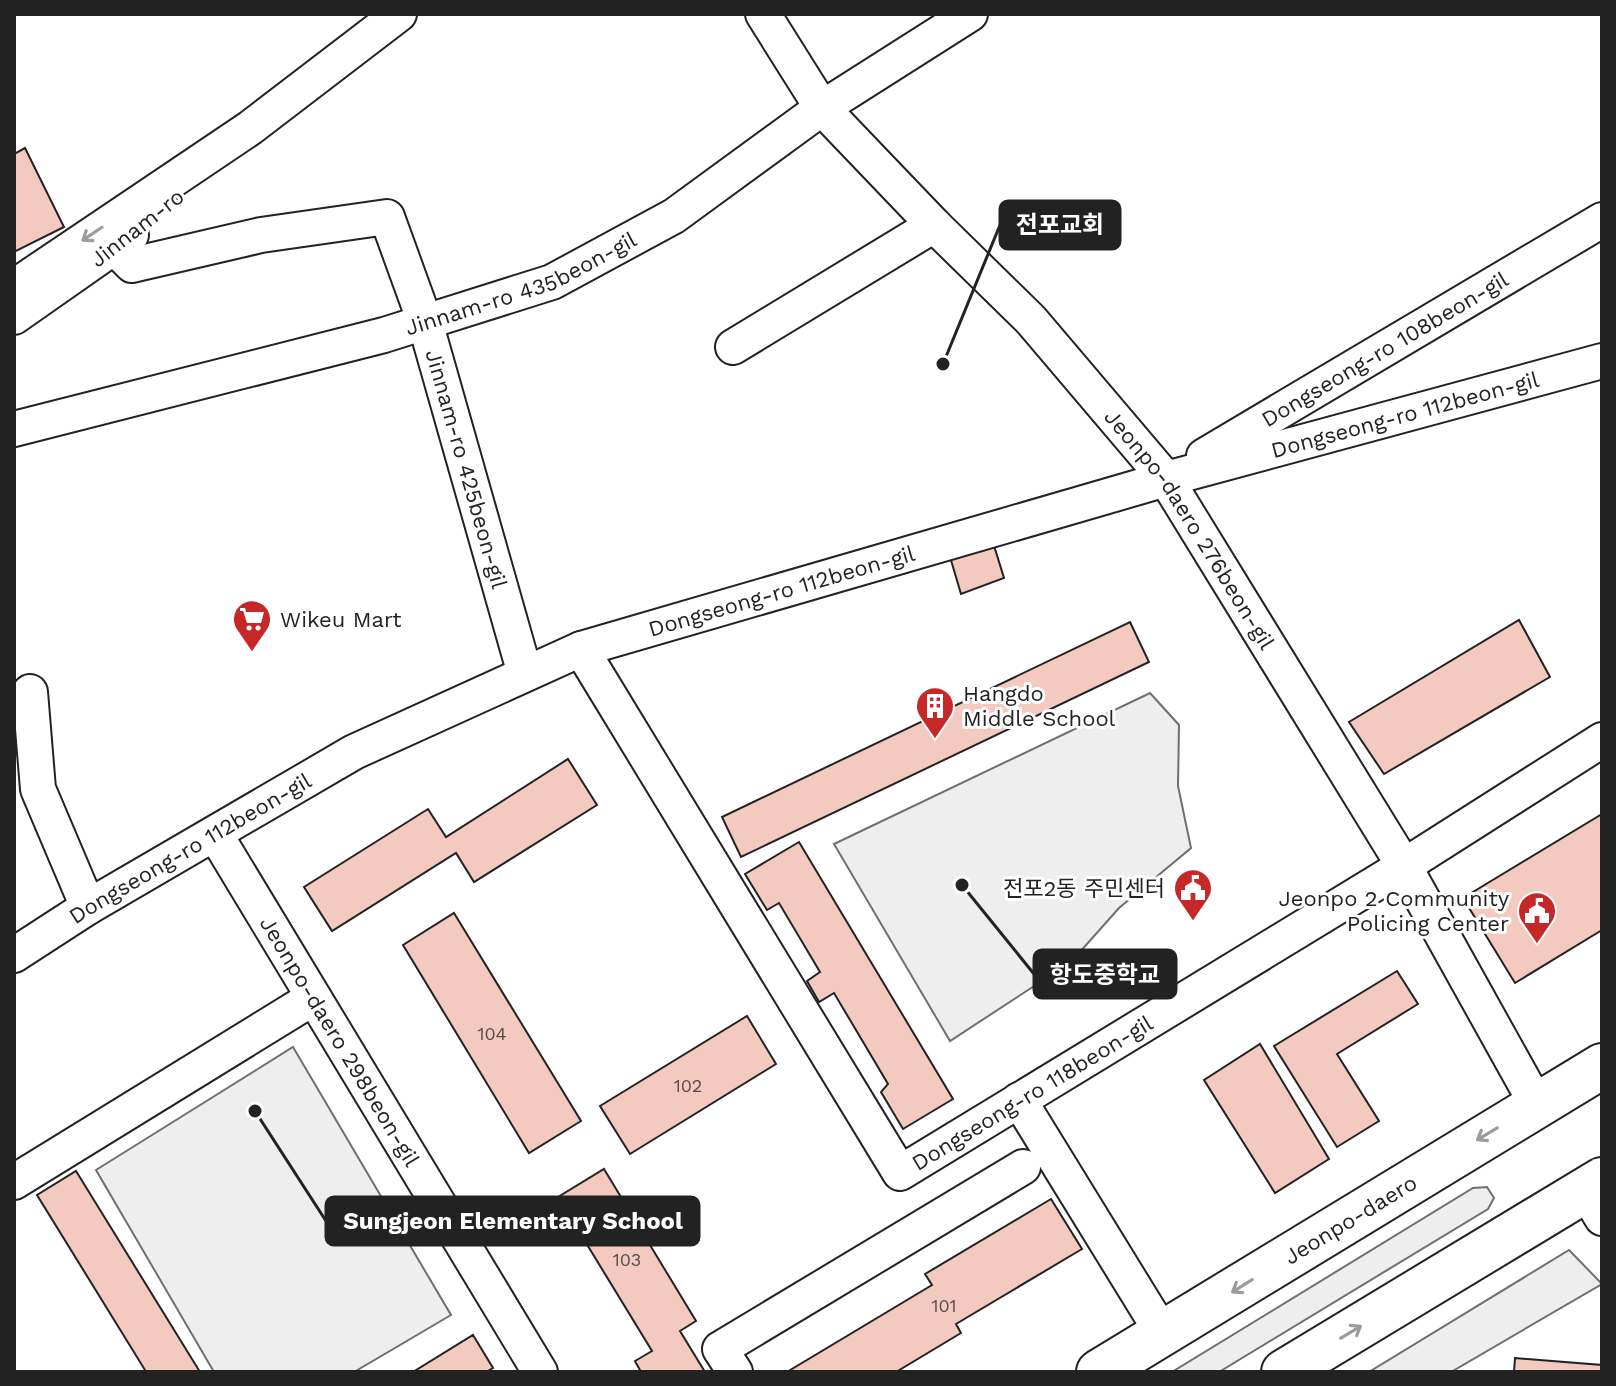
<svg xmlns="http://www.w3.org/2000/svg" width="1616" height="1386" font-family="'Work Sans','Noto Sans KR',sans-serif">
	<style>
		.green { fill: #eee; stroke: #6f6f6f; stroke-width: 2 }
		.building { fill: #f3c9c0; stroke: #222; stroke-width: 2 }
		.lines { fill: none; stroke-linecap: round; stroke-linejoin: round }
		.minor-casing { stroke: #222; stroke-width: 38 }
		.major-casing { stroke: #222; stroke-width: 48 }
		.minor { stroke: #fff; stroke-width: 34 }
		.major { stroke: #fff; stroke-width: 44 }
		.oneway { stroke: #9c9c9c }
		.labels { text-anchor: middle; dominant-baseline: central; stroke-width: 6; stroke-linejoin: round; paint-order: stroke }
		.number-label { font-size: 18px; fill: #564c4a }
		.street-label { font-size: 22px; fill: #222; stroke: #fff }
		.poi-label { font-size: 22px; fill: #222; stroke: #fff; text-anchor: start }
		.leader { fill: none; stroke: #222; stroke-width: 3 }
		.callout-dot { fill: #222; stroke: #fff; stroke-width: 3 }
		.callout { fill: #222; stroke: #222; stroke-width: 3 }
		.callout-label { font-size: 24px; text-anchor: middle; font-weight: bold; fill: #fff }
	</style>
	<rect width="100%" height="100%" fill="#fff"/>
	<!-- green -->
	<path class="green" d="M 1150,693 L 1179,725 L 1178,786 L 1191,848 L 1119,908 L 1071,962 L 950,1041 L 834,844 Z
		M 293,1047 L 451,1315 L 354,1372 L 214,1372 L 96,1170 Z
		M 1487,1187 L 1494,1198 L 1488,1209 L 1219,1372 L 1172,1372 L 1473,1188 Z
		M 1569,1250 L 1602,1284 L 1451,1372 L 1369,1372 Z"/>
	<!-- building -->
	<path class="building" d="M 25,148 L 64,227 L 14,252 L 14,154 Z
		M 991,536 L 1004,578 L 961,594 L 948,550 Z
		M 1519,620 L 1550,677 L 1384,774 L 1349,722 Z
		M 1130,622 L 1149,662 L 741,857 L 722,817 Z
		M 568,759 L 597,805 L 474,882 L 456,853 L 332,931 L 304,887 L 428,809 L 446,837 Z
		M 1602,814 L 1602,930 L 1515,983 L 1463,898 Z
		M 799,842 L 953,1099 L 903,1129 L 881,1092 L 888,1084 L 834,993 L 819,1002 L 807,981 L 820,972 L 779,903 L 767,910 L 745,874 Z
		M 454,913 L 581,1121 L 529,1153 L 403,945 Z
		M 1397,971 L 1418,1004 L 1337,1054 L 1379,1121 L 1337,1147 L 1274,1046 Z
		M 747,1016 L 776,1064 L 630,1154 L 600,1106 Z
		M 1260,1044 L 1329,1159 L 1275,1193 L 1204,1080 Z
		M 604,1169 L 696,1321 L 680,1331 L 705,1372 L 641,1372 L 635,1361 L 652,1351 L 558,1197 Z
		M 76,1171 L 200,1372 L 141,1372 L 145,1370 L 37,1195 Z
		M 1051,1199 L 1082,1249 L 956,1324 L 961,1333 L 896,1372 L 787,1372 L 932,1285 L 925,1274 Z
		M 473,1335 L 493,1368 L 486,1372 L 413,1372 Z
		M 1515,1358 L 1602,1365 L 1602,1372 L 1514,1372 Z"/>
	<g class="lines">
		<!-- minor casing -->
		<g class="minor-casing">
			<g id="minor">
				<path id="s1" d="M 763,14 L 822,108 L 934,225 L 1031,320 L 1166,479 L 1404,866 L 1537,1105"/>
				<path id="s2" d="M 115,248 L 132,265 L 261,235 L 387,217 L 425,322 L 525,674"/>
				<path d="M 14,287 L 250,128 L 399,14"/>
				<path d="M 14,317 L 131,235"/>
				<path d="M 733,347 L 934,225"/>
				<path id="s3" d="M 14,429 L 384,335 L 552,282 L 674,216 L 822,108 L 970,14"/>
				<path id="s4" d="M 1204,456 L 1602,220"/>
				<path id="s5" d="M 581,649 L 900,1173 L 1404,866 L 1602,740"/>
				<path d="M 30,692 L 38,789 L 88,907"/>
				<path id="s6" d="M 215,834 L 540,1372"/>
				<path id="s7" d="M 14,955 L 88,907 L 354,752 L 581,649 L 1166,479 L 1602,361"/>
				<path d="M 1019,1100 L 1163,1334"/>
				<path d="M 14,1182 L 313,998"/>
				<path d="M 1586,1191 L 1602,1218"/>
				<path d="M 735,1372 L 720,1349 L 1023,1167"/>
			</g>
		</g>
		<!-- major casing -->
		<g class="major-casing">
			<g id="major">
				<path id="s8" d="M 1099,1372 L 1602,1066"/>
				<path d="M 1284,1372 L 1602,1180"/>
			</g>
		</g>
		<!-- minor -->
		<use href="#minor" class="minor"/>
		<!-- major -->
		<use href="#major" class="major"/>
	</g>
	<!-- one-way arrows -->
	<defs><path id="oneway-shaft" d="M-6 0H5M1.5-3L5.5 0L1.5 3" fill="none" stroke-width="1.6" stroke-linecap="round" stroke-linejoin="round" transform="scale(2)"/></defs>
	<g class="oneway">
		<use href="#oneway-shaft" transform="translate(92 234) rotate(146)"/>
		<use href="#oneway-shaft" transform="translate(1487 1134) rotate(149)"/>
		<use href="#oneway-shaft" transform="translate(1242 1286) rotate(148)"/>
		<use href="#oneway-shaft" transform="translate(1351 1332) rotate(-31)"/>
	</g>
	<!-- icons -->
	<defs>
		<g id="supermarket-pin" transform="scale(2)"><path d="M0 17L-7.5 6A9.5 9.5 0 1 1 7.5 6Z" fill="#c62828" stroke="#fff"/><path d="M-6-5.5h2.5l.6 2H6L4.5 2H-2.5L-4.4-4H-6ZM-1.5 3.2a1.3 1.3 0 1 0 .1 0ZM3 3.2a1.3 1.3 0 1 0 .1 0Z" fill="#fff"/></g>
		<g id="building-pin" transform="scale(2)"><path d="M0 17L-7.5 6A9.5 9.5 0 1 1 7.5 6Z" fill="#c62828" stroke="#fff"/><path d="M-4-6H4V6H1V3H-1V6H-4ZM-2.5-4.3h1.7v1.8h-1.7ZM.8-4.3h1.7v1.8H.8ZM-2.5-1h1.7V.8h-1.7ZM.8-1h1.7V.8H.8Z" fill="#fff"/></g>
		<g id="civic-pin" transform="scale(2)"><path d="M0 17L-7.5 6A9.5 9.5 0 1 1 7.5 6Z" fill="#c62828" stroke="#fff"/><path d="M-.6-6.5H3V-4.5H.6V-3L4-1V1h2V6H-6V1h2V-1L-.6-3ZM-1.2 2.5V6h2.4V2.5Z" fill="#fff"/></g>
	</defs>
	<g fill-rule="evenodd">
		<use href="#supermarket-pin" x="252" y="619"/>
		<use href="#building-pin" x="935" y="706"/>
		<use href="#civic-pin" x="1193" y="888"/>
		<use href="#civic-pin" x="1537" y="911"/>
	</g>
	<g class="labels">
		<!-- number labels -->
		<g class="number-label">
			<text x="492" y="1033">104</text>
			<text x="688" y="1085">102</text>
			<text x="627" y="1259">103</text>
			<text x="944" y="1305">101</text>
		</g>
		<!-- street labels -->
		<g class="street-label">
			<text transform="translate(137 228) rotate(-38)">Jinnam-ro</text>
			<text stroke="none"><textPath href="#s3" startOffset="528">Jinnam-ro 435beon-gil</textPath></text>
			<text stroke="none"><textPath href="#s4" startOffset="210">Dongseong-ro 108beon-gil</textPath></text>
			<text stroke="none"><textPath href="#s7" startOffset="1502">Dongseong-ro 112beon-gil</textPath></text>
			<text stroke="none"><textPath href="#s2" startOffset="548">Jinnam-ro 425beon-gil</textPath></text>
			<text stroke="none"><textPath href="#s1" startOffset="672">Jeonpo-daero 276beon-gil</textPath></text>
			<text stroke="none"><textPath href="#s7" startOffset="854">Dongseong-ro 112beon-gil</textPath></text>
			<text stroke="none"><textPath href="#s7" startOffset="206">Dongseong-ro 112beon-gil</textPath></text>
			<text stroke="none"><textPath href="#s6" startOffset="242">Jeonpo-daero 298beon-gil</textPath></text>
			<text stroke="none"><textPath href="#s5" startOffset="768">Dongseong-ro 118beon-gil</textPath></text>
			<text stroke="none"><textPath href="#s8" startOffset="294">Jeonpo-daero</textPath></text>
		</g>
		<!-- poi labels -->
		<g class="poi-label">
			<text x="280" y="619">Wikeu Mart</text>
			<text x="963" y="693">Hangdo<tspan x="963" dy="25">Middle School</tspan></text>
			<text x="1165" y="888" text-anchor="end">전포2동 주민센터</text>
			<text x="1509" y="898" text-anchor="end">Jeonpo 2 Community<tspan x="1509" dy="25">Policing Center</tspan></text>
		</g>
	</g>
	<!-- callouts -->
	<path class="leader" d="M943 364L1000 225M962 885L1034 974M255 1111L326 1221"/>
	<g class="callout-dot">
		<circle cx="943" cy="364" r="8"/>
		<circle cx="962" cy="885" r="8"/>
		<circle cx="255" cy="1111" r="8"/>
	</g>
	<g class="callout">
		<rect x="1000" y="201" width="120" height="48" rx="8"/>
		<rect x="1034" y="950" width="142" height="48" rx="8"/>
		<rect x="326" y="1197" width="373" height="48" rx="8"/>
	</g>
	<g class="callout-label">
		<text x="1060" y="233">전포교회</text>
		<text x="1105" y="983">항도중학교</text>
		<text x="513" y="1229">Sungjeon Elementary School</text>
	</g>
	<!-- border -->
	<rect width="1616" height="1386" fill="none" stroke="#222222" stroke-width="32"/>
</svg>
